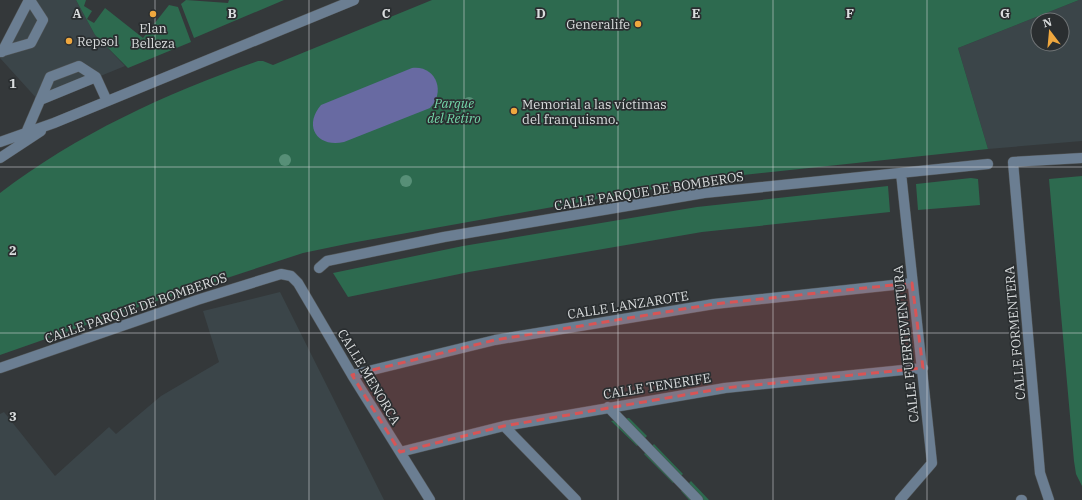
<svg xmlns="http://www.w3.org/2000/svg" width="1082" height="500" font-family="'IBM Plex Serif',serif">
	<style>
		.built { fill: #3b4549; fill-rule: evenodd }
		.green { fill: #2d6a4f }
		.water { fill: #686aa2 }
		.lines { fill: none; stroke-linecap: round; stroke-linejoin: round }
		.minor-casing { stroke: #525658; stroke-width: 11 }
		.minor { stroke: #6b7e92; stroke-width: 10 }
		.tree { fill: #578f77 }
		.marked { fill: #d75556; fill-opacity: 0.2; stroke: #d75556; stroke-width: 3; stroke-dasharray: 8 5; stroke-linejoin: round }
		.grid { fill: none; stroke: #daddde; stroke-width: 1; stroke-opacity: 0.55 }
		.poi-dot { fill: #efa73e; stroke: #2a2e30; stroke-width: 1.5 }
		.labels { text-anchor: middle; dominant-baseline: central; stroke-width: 3.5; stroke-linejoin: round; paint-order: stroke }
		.poi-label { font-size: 13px; fill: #daddde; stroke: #2a2e30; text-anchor: start }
		.park-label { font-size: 13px; font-style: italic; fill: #74d7a9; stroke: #2a2e30 }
		.street-label { font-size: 13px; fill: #daddde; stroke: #2a2e30 }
		.grid-label { font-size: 13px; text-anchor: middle; font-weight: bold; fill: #daddde; stroke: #2a2e30; stroke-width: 3.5; stroke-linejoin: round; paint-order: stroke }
	</style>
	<rect width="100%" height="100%" fill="#34383a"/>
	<!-- built -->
	<path class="built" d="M 28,0 L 76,0 L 95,35 L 125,66 L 39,101 L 0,58 L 0,54 Z
		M 1079,0 L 1082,0 L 1082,141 L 988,149 L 958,48 ZM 1038,20 L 1062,20 L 1062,44 L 1038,44 Z
		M 280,292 L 384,500 L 0,500 L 0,414 L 4,412 L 55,476 L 109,427 L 116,434 L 161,396 L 219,362 L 203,311 Z"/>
	<!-- green -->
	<path class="green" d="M 76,0 L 86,0 L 84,6 L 92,11 L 87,19 L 94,23 L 105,8 L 143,38 L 169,5 L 178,7 L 191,42 L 128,68 L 95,35 Z
		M 186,0 L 228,3 L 229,0 L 284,0 L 194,38 L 181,4 Z
		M 432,0 L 1079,0 L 958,48 L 988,149 L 715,178 L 351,243 L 303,253 L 120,313 L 0,355 L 0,193 C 77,134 167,93 258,61 L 263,61 L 273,65 Z
		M 1082,176 L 1082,486 L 1076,474 L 1074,461 L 1049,179 Z
		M 971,178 L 978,179 L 980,205 L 918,210 L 916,184 Z
		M 888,186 L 890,212 L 702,232 L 469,272 L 348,297 L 333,273 L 463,246 L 697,207 Z
		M 629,418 L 647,436 L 637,446 L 611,421 Z
		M 654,444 L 683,474 L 673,483 L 644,454 Z
		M 691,481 L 709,500 L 689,500 L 681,491 Z"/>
	<!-- water -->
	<path class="water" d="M 412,68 C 436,65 446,92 430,108 L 344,142 C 317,148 303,126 321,105 Z"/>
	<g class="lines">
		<!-- minor casing -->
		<g class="minor-casing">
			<path id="minor" d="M 0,52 L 31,43 L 43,20 L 30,0
				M 2,52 L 29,0
				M 40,100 L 96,77
				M 26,133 L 50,77 L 79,66 L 96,77 L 107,101
				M 0,142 L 54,123 L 354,0
				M 0,158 L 41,131
				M 319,268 L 327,261 L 444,237 L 704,193 L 988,164
				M 0,368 L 197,300 L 281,274 L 291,276 L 298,283 L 352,375 L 430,500
				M 352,375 L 495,340 L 714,304 L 912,283
				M 608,407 L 698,500
				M 504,426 L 576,500
				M 400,452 L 504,426 L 725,388 L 923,368
				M 900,500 L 932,463 L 901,173
				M 1021,500 L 1022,500
				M 1049,500 L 1040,473 L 1013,162 L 1082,158"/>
		</g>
		<!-- minor -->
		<use href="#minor" class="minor"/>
	</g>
	<!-- trees -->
	<g class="tree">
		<circle cx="469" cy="103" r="6"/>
		<circle cx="285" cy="160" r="6"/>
		<circle cx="406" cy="181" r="6"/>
	</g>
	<!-- marked area -->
	<path class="marked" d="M 912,283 L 923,368 L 725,388 L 504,426 L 400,452 L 352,375 L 495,340 L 714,304 Z"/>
	<!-- grid -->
	<path class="grid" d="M 155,0 L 155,500M 309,0 L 309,500M 464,0 L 464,500M 618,0 L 618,500M 773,0 L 773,500M 927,0 L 927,500M 0,167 L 1082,167M 0,333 L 1082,333"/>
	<!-- markers -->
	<g class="poi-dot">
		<circle cx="153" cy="14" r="4"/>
		<circle cx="638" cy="24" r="4"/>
		<circle cx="69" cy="41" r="4"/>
		<circle cx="514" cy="111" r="4"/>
	</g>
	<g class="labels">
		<!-- poi labels -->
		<g class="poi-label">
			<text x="630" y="24" text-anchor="end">Generalife</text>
			<text x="153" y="28" text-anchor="middle">Elan<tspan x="153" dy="15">Belleza</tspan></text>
			<text x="77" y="41">Repsol</text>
			<text x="522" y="104">Memorial a las víctimas<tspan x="522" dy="15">del franquismo.</tspan></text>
		</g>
		<!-- park labels -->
		<g class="park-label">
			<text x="454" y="103">Parque<tspan x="454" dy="15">del Retiro</tspan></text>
		</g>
		<!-- street labels -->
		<g class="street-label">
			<text transform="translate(649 191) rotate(-9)">CALLE PARQUE DE BOMBEROS</text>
			<text transform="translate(628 305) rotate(-9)">CALLE LANZAROTE</text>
			<text transform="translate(136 308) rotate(-19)">CALLE PARQUE DE BOMBEROS</text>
			<text transform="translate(1015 333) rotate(-95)">CALLE FORMENTERA</text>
			<text transform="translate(906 344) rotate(-96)">CALLE FUERTEVENTURA</text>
			<text transform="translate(369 377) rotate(59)">CALLE MENORCA</text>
			<text transform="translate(657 386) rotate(-9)">CALLE TENERIFE</text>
		</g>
	</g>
	<g class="grid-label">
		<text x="77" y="18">A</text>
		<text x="232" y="18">B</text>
		<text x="386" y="18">C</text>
		<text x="541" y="18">D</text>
		<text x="696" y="18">E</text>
		<text x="850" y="18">F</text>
		<text x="1005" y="18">G</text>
		<text x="13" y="88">1</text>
		<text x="13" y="255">2</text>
		<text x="13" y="421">3</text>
	</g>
	<!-- north arrow -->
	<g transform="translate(1050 32) rotate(344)"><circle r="19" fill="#2a2e30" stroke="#707476"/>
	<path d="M0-3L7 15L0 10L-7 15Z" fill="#efa73e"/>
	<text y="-6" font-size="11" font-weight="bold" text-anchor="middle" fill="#daddde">N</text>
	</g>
</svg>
